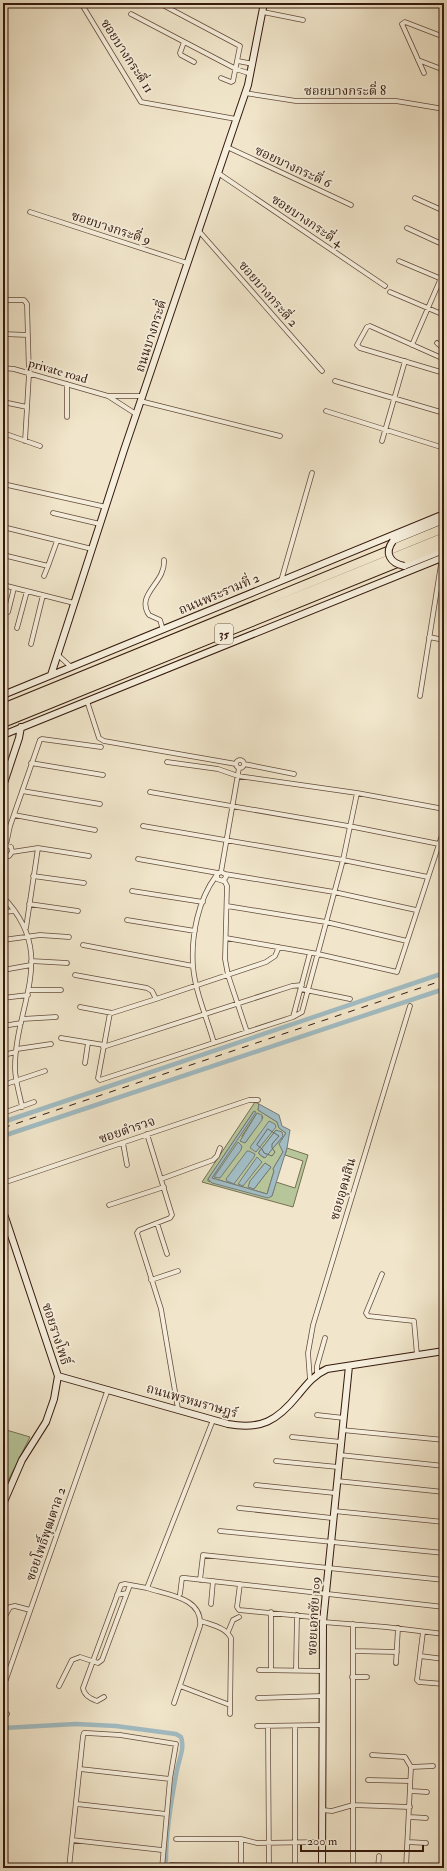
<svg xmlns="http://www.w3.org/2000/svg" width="447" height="1871" font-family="'IM FELL Double Pica','Noto Serif Thai',serif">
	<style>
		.green { fill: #b7c69a; stroke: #767054; fill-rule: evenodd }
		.water { fill: #a1bcc3; stroke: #767b7a }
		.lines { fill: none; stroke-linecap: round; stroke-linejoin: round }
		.shore { stroke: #6b6a68; stroke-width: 1 }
		.canal { stroke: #a1bcc3; stroke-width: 4.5 }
		.street-casing { stroke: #644c3c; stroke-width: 5.5 }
		.secondary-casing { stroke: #35190d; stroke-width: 8 }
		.highway-casing { stroke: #35190d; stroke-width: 10 }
		.street { stroke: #f6efdd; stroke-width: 4 }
		.secondary { stroke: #f6efdd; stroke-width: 6 }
		.highway { stroke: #f1e6cb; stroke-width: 8 }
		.rail { stroke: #35190d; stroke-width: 1; stroke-dasharray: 7 7; stroke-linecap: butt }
		.secondary-bridge-casing { stroke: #35190d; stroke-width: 8; stroke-linecap: butt }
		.secondary-bridge { stroke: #f6efdd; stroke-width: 6 }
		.labels { text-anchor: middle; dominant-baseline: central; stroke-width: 3.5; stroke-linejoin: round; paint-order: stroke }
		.shield { fill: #f6efdd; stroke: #6f594b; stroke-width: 1 }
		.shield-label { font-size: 12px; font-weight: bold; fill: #35190d }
		.street-label { font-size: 13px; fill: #35190d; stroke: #f6efdd }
	</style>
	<rect width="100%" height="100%" fill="#f1e6cb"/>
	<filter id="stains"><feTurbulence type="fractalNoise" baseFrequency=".005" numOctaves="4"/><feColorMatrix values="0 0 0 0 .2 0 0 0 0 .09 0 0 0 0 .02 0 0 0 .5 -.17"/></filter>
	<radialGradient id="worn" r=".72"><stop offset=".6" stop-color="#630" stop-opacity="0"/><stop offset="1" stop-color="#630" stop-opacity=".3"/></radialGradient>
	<!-- green -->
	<path class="green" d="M 255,1102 L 259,1104 L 258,1110 L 277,1122 L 279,1128 L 286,1133 L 280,1144 L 283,1152 L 273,1169 L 274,1171 L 267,1194 L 212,1178 L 254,1111 L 208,1179 L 208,1181 L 272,1196 L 276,1182 L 295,1188 L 303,1161 L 285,1155 L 287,1148 L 308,1155 L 293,1207 L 202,1182 ZM 257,1113 L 263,1117 L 245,1143 L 242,1136 ZM 276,1130 L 282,1138 L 264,1158 L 259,1154 L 259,1152 ZM 265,1163 L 271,1167 L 254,1189 L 249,1183 Z
		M 3,1429 L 30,1437 L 3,1491 Z"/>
	<!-- water -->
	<path class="water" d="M 259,1104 L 279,1115 L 282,1126 L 290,1130 L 287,1148 L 272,1196 L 268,1198 L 212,1183 L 208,1179 L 254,1111 L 256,1112 L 212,1178 L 267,1194 L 274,1171 L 273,1169 L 283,1152 L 279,1144 L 286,1133 L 279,1128 L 277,1122 L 258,1110 Z
		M 257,1113 L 262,1115 L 262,1120 L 245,1143 L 240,1141 Z
		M 269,1121 L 275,1124 L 276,1127 L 256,1152 L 250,1148 L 251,1146 Z
		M 276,1130 L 282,1132 L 283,1136 L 265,1158 L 259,1154 L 259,1152 Z
		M 238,1142 L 242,1146 L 241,1150 L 220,1178 L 214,1177 Z
		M 247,1151 L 249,1151 L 255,1154 L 254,1157 L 234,1184 L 227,1181 L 226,1179 Z
		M 257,1157 L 262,1162 L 243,1186 L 238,1184 Z
		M 265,1163 L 271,1167 L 254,1189 L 248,1187 L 250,1181 Z"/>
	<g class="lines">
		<!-- shore -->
		<path class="shore" d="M 268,1129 L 279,1136 L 272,1144 L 272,1148 L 275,1152 L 272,1156 L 264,1153 L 262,1149 L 257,1145 Z"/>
		<!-- canal -->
		<path class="canal" d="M 3,1122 L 444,973
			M 3,1136 L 444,989
			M 3,1728 L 76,1724 L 116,1726 L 176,1734 L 181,1737 C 185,1748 179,1759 177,1770 C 171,1801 165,1837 166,1868"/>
		<!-- street casing -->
		<g class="street-casing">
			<path id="street" d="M 81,3 L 141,102 L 236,119
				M 159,3 L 240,46 L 233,81 L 231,82 L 221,78
				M 263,12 L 303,20
				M 131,14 L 236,69 L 251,74
				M 184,42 L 180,53 L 181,55 L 194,62
				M 418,60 L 444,70
				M 238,61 L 253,64
				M 424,73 L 402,24 L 405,22 L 444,37
				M 245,93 L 296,101 L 396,101 L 444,109
				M 227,147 L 351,205
				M 218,173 L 385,286
				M 415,198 L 444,211
				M 30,212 L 187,263
				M 407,228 L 444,245
				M 198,230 L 322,371
				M 399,261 L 444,280
				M 390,292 L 444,315
				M 3,300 L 24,300 L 27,304 L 29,374 L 25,441
				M 3,334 L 28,335
				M 437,343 L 444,349 L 442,358
				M 412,345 L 444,271
				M 444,359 L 370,326 L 367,327 L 357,345 L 360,348 L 444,373
				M 3,368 L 14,369 L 108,396 L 136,414
				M 335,381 L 444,413
				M 67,384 L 67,417
				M 108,396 L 142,396
				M 140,401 L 280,436
				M 3,402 L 27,407
				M 326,411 L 444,448
				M 3,433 L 40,446
				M 382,441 L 405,361
				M 3,484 L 106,507
				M 53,513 L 100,524
				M 3,527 L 92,549
				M 3,555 L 48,566 L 57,541
				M 44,576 L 48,566
				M 281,581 L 312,473
				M 3,585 L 74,603
				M 8,612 L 14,588
				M 17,628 L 27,591
				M 163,630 L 160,620 L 149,615 C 135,594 166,583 164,560
				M 429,637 L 444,640
				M 31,644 L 43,595
				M 3,655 L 4,656
				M 58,655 L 71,667
				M 420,696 L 442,558
				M 87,701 L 99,738 L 104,741 L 236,764
				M236 764a4 4 0 1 1 8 0a4 4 0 1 1-8 0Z
				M 167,762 L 218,769 L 238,776 L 357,793 L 444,809
				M 31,763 L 103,775
				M 244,764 L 294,774
				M 22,791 L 100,804
				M 150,792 L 354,827 L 439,844
				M 14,815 L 95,830
				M 143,826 L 343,860 L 428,877
				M 6,845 L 10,826 L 40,740 L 42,739 L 101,747
				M 12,852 L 38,848 L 89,856
				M 3,856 L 9,856 L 12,852 L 11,847 L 5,845
				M 138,859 L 218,873
				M 221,872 L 239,768
				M 225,874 L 226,877 L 223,881 L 217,879 L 217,874 L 221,872 L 225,874 L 334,892 L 416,910
				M 33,876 L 84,883
				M 224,880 L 227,886 L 225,959 L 228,975 L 247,1032
				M 132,891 L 203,902
				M 3,897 C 59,955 15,1003 15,1068 C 15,1081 20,1095 22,1107
				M 29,904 L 78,911
				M 227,906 L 326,922 L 407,941
				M 3,912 L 15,911
				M 127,920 L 195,931
				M 26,928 L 38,848
				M 226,938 L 318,954 L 397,972 L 444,829
				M 3,940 L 40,935 L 69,937
				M 83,945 L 193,966
				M 31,961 L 67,963
				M 3,970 L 31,965
				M 75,975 L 147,988 L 152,991 L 156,999 L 266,962 L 275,956 L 279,947
				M 301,989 L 350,999
				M 29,990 L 61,990
				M 3,998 L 28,995
				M 80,1007 L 112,1013 L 156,999
				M 110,1013 L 98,1078 L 100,1080 L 293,1017 L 302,1012 L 343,860 L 357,793
				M 293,1017 L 310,953
				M 22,1019 L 56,1017
				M 3,1026 L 21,1023
				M 61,1038 L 104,1045
				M 214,1043 C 207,1018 195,992 193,966 C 191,936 198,900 216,876
				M 103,1047 L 292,986 L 302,985
				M 17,1049 L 51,1044
				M 3,1055 L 16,1052
				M 85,1063 L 88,1043
				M 3,1085 L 45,1071
				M 3,1113 L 34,1102
				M 147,1134 L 172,1215 L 170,1218 L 139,1230 L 137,1233 L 161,1309 L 178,1409
				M 123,1143 L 127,1165
				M 161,1179 L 213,1160 L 217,1156 L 220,1148
				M 3,1183 L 249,1100 L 258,1100
				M 109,1205 L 164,1187
				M 157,1223 L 167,1254
				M 382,1274 L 366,1313 L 368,1316 L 414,1321 L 417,1355
				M 151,1280 L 178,1271
				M 317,1374 L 317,1366 L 325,1338
				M 310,1380 L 308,1353 L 313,1325 L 410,1006
				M 317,1415 L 344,1418
				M 342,1430 L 444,1440
				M 292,1437 L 341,1442
				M 340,1455 L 444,1466
				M 276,1461 L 338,1467
				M 337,1481 L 444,1492
				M 256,1485 L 335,1493
				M 239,1508 L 332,1518
				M 334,1511 L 444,1522
				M 220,1531 L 444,1553
				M 200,1580 L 203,1555 L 444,1580
				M 240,1584 L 237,1607 L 239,1610 L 323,1618
				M 147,1588 C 167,1595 203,1597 200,1626 L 174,1703
				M 180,1594 L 182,1578 L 185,1578 L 444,1607
				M 117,1595 L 127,1593 L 130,1585
				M 211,1604 L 213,1581
				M 3,1620 L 10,1607 L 15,1606 L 30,1610
				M 201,1621 C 212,1625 225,1627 231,1638 L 230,1714
				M 323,1622 L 386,1627 L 444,1634
				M 353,1624 L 353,1868
				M 228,1632 L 233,1620 L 239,1617
				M 423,1632 L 417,1680 L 419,1682 L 444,1684
				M 353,1651 L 397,1652
				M 420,1656 L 444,1659
				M 396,1663 L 398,1628
				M 259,1670 L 322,1671
				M 271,1670 L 271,1612
				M 296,1670 L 297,1615
				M 352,1677 L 367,1677
				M 4,1685 L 108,1389
				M 59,1686 L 72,1660 L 80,1657 L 98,1663 L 102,1660 L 127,1593
				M 180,1686 L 230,1705
				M 104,1697 L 97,1701 C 91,1699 84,1696 83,1688 L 121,1585 L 125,1584 L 147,1588 L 213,1420
				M 258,1698 L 322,1696
				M 3,1713 L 7,1714
				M 257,1726 L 322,1725
				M 268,1726 L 269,1868
				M 295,1726 L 295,1868
				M 372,1755 L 405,1757 L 411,1767 L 406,1868
				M 411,1767 L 433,1766
				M 80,1769 L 170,1779
				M 368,1780 L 410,1781
				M 411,1791 L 427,1792
				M 77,1804 L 166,1814
				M 322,1810 L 332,1811 L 353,1805 L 410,1807
				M 410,1817 L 426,1818
				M 176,1839 L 241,1839 L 257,1843 L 322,1842
				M 241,1839 L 241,1868
				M 72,1840 L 162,1850
				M 408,1842 L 426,1843
				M 171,1865 L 242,1866
				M 69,1868 L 83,1736 L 84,1733 L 87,1733 L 120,1735 L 176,1744 L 170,1779 L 162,1868
				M 378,1868 L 379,1856"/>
		</g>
		<!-- secondary casing -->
		<g class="secondary-casing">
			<path id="secondary" d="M 393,541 L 444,520
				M 404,566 L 444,550
				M 51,675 L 124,450 L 248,85 L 264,3
				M 3,695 L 444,514
				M 3,735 L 444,557
				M 3,786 L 19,738 L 21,727
				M 3,1211 L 58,1376 L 54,1399 L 46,1422 L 22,1460 L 3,1504
				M 58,1376 L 228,1424 C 261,1430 277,1421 298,1395 C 307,1384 314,1375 327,1369 L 444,1351
				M 322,1868 L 323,1622 L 349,1366"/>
		</g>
		<!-- highway casing -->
		<g class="highway-casing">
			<path id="highway" d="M 3,708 L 444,528
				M 3,716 L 444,537
				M 3,723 L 444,544"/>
		</g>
		<!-- street -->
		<use href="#street" class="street"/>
		<!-- secondary -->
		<use href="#secondary" class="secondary"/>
		<!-- highway -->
		<use href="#highway" class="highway"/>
		<!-- rail -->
		<path class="rail" d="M 3,1128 L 444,980"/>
		<!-- secondary-bridge casing -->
		<g class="secondary-bridge-casing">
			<path id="secondary-bridge" d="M 393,541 C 384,553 390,563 404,566"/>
		</g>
		<!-- secondary-bridge -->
		<use href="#secondary-bridge" class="secondary-bridge"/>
	</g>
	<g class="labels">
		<!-- shield labels -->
		<rect class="shield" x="215" y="624" width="18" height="20" rx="3"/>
		<g class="shield-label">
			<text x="224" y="634">35</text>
		</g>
		<!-- street labels -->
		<g class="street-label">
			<text transform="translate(127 56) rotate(57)">ซอยบางกระดี่ 11</text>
			<text x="345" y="91">ซอยบางกระดี่ 8</text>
			<text transform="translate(293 167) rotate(25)">ซอยบางกระดี่ 6</text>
			<text transform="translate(307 221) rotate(34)">ซอยบางกระดี่ 4</text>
			<text transform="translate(111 228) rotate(18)">ซอยบางกระดี่ 9</text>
			<text transform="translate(268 294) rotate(49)">ซอยบางกระดี่ 2</text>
			<text transform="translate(151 336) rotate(-72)">ถนนบางกระดี่</text>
			<text transform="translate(58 371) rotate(16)">private road</text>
			<text transform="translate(219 594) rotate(-23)">ถนนพระรามที่ 2</text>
			<text transform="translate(127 1130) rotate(-19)">ซอยตำรวจ</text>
			<text transform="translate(343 1189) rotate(-74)">ซอยอุดมสิน</text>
			<text transform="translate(56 1334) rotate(72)">ซอยรางโพธิ์</text>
			<text transform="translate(192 1401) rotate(16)">ถนนพรหมราษฎร์</text>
			<text transform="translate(46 1534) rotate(-71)">ซอยโพธิ์พุฒตาล 2</text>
			<text transform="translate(314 1616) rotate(-87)">ซอยเอกชัย 109</text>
		</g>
	</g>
	<!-- margin -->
	<rect width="447" height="1871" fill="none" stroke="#f1e6cb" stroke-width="16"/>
	<rect x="4" y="4" width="439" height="1863" fill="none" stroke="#35190d" stroke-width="2"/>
	<rect x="8" y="8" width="431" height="1855" fill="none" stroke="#35190d"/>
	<!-- scale -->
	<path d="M301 1845v6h122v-6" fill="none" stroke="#35190d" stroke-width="2"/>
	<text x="307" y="1845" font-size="12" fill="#35190d" stroke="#f6efdd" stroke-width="3" paint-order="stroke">200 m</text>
	<rect width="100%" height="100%" filter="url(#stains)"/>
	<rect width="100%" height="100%" fill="url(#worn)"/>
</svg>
